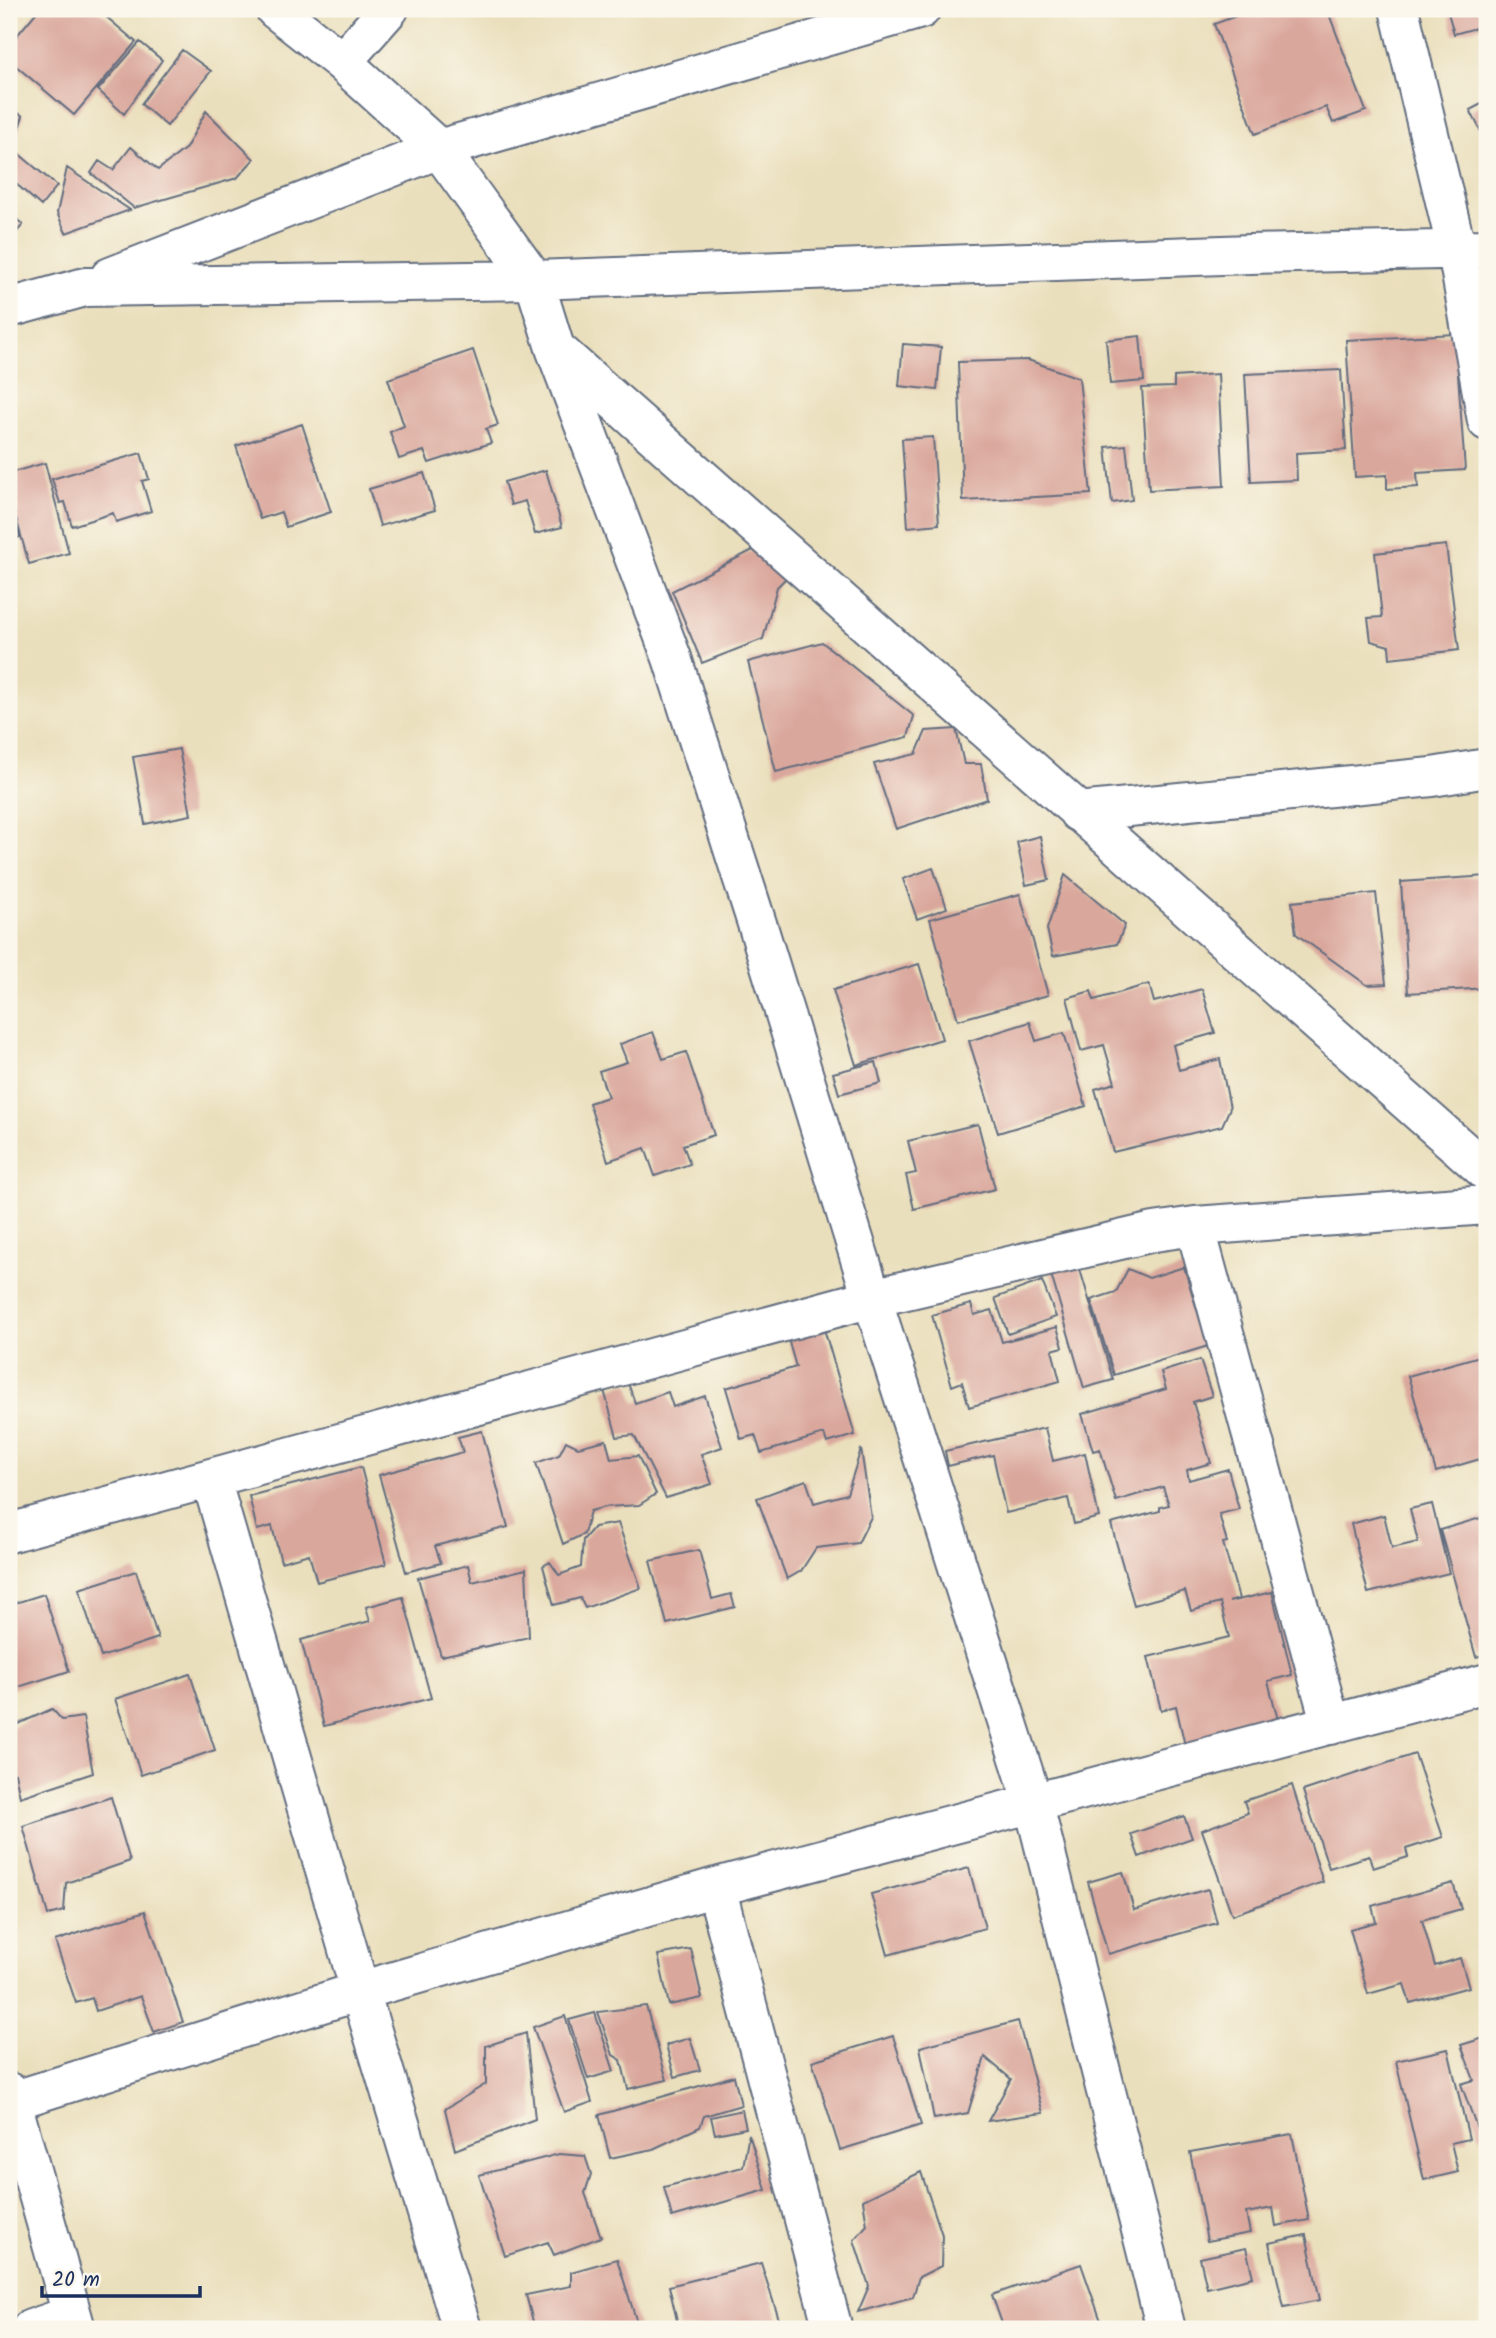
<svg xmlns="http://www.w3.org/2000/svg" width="1496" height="2338" font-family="Kalam,sans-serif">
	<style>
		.building { fill: #daa79c }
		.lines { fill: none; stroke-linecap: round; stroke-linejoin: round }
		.minor-casing { stroke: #636d7f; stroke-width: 42 }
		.minor { stroke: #fff; stroke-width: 38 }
	</style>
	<rect width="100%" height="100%" fill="#fbf7ec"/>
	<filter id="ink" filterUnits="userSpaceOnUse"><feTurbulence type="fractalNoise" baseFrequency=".0143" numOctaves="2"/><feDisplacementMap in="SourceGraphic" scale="14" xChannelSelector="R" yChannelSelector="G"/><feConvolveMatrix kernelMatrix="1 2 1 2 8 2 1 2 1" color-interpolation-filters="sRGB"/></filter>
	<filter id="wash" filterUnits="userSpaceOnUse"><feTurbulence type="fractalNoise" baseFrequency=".00686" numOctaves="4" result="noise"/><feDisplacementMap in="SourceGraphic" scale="28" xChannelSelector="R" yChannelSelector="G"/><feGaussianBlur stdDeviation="1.57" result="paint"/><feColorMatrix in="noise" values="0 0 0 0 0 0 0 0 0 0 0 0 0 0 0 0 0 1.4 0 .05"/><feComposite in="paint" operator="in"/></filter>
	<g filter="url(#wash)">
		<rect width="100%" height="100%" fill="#eadfbc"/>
		<g id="blocks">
			<!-- building -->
			<path class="building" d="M 39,9 L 97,9 L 136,42 L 74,115 L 9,60 L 9,45 Z
				M 1255,9 L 1327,9 L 1366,111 L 1333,123 L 1326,107 L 1255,134 L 1214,24 Z
				M 1447,9 L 1487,9 L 1487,25 L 1454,34 Z
				M 140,42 L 162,60 L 124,114 L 98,90 Z
				M 182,50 L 211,71 L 167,126 L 141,104 Z
				M 1487,101 L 1487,143 L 1470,110 Z
				M 9,107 L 23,116 L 11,152 L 9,151 Z
				M 206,111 L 254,159 L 237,178 L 134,208 L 91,173 L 99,161 L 113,170 L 131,147 L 158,170 L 186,148 Z
				M 18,153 L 57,186 L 41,206 L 13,181 L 9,186 L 9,164 Z
				M 67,168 L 130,210 L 66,233 L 57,213 Z
				M 9,212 L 23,225 L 9,240 Z
				M 1455,334 L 1465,470 L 1417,473 L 1418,487 L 1387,489 L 1387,475 L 1355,477 L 1346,340 Z
				M 1140,336 L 1144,381 L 1110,384 L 1106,340 Z
				M 903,344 L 941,347 L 937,390 L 899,386 Z
				M 473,350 L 498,425 L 486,429 L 491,443 L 429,463 L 424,451 L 399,459 L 390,432 L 404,426 L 388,379 Z
				M 1028,360 L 1079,378 L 1091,494 L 963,501 L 958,362 Z
				M 1341,370 L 1346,450 L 1296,453 L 1297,480 L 1251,482 L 1245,374 Z
				M 1218,374 L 1224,486 L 1149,490 L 1142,388 L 1174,387 L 1174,377 Z
				M 302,424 L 331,512 L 286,527 L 281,512 L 260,519 L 236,446 Z
				M 933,437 L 939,524 L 908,527 L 902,439 Z
				M 1126,445 L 1132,500 L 1112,503 L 1106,447 Z
				M 141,453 L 149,479 L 142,481 L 151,511 L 116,522 L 113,513 L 72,526 L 65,502 L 60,503 L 52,479 Z
				M 45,463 L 69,553 L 29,564 L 9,493 L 9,473 Z
				M 546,470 L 562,527 L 535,534 L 525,501 L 511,505 L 504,482 Z
				M 424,473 L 435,510 L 380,526 L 369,489 Z
				M 9,502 L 20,537 L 9,540 Z
				M 1446,545 L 1459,650 L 1390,658 L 1389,646 L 1371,641 L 1368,618 L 1382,617 L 1375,553 Z
				M 753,550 L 787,577 L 777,587 L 763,639 L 702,663 L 672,591 Z
				M 822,642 L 914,716 L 908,737 L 776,772 L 748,662 Z
				M 956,729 L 964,764 L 981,764 L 987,799 L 896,829 L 874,764 L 916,754 L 926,731 Z
				M 179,749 L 191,815 L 145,824 L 133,757 Z
				M 1040,836 L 1049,880 L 1026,885 L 1017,842 Z
				M 933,868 L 947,908 L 917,919 L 903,879 Z
				M 1065,875 L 1125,925 L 1117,944 L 1053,956 L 1047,929 Z
				M 1487,876 L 1487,988 L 1408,993 L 1401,882 Z
				M 1376,893 L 1386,984 L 1367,985 L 1296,934 L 1292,902 Z
				M 1020,894 L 1048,995 L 958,1020 L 930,919 Z
				M 919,964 L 942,1039 L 856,1065 L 833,990 Z
				M 1149,984 L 1154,1002 L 1202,989 L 1215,1033 L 1173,1045 L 1179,1070 L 1220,1059 L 1230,1108 L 1222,1126 L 1113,1152 L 1095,1089 L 1115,1083 L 1104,1045 L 1081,1051 L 1067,998 L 1091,991 L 1094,1000 Z
				M 1030,1022 L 1036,1041 L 1064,1033 L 1086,1106 L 998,1133 L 969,1041 Z
				M 653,1032 L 663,1059 L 686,1052 L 714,1135 L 683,1145 L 690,1164 L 655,1176 L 645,1148 L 608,1161 L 589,1103 L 608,1097 L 599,1071 L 627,1062 L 620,1044 Z
				M 876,1062 L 881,1083 L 839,1094 L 833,1073 Z
				M 978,1124 L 995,1189 L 914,1209 L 906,1175 L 916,1173 L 908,1141 Z
				M 1076,1256 L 1113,1380 L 1084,1388 L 1048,1264 Z
				M 1184,1267 L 1208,1346 L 1114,1375 L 1091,1300 L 1116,1292 L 1128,1269 L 1149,1278 Z
				M 1042,1281 L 1056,1317 L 1008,1334 L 995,1298 Z
				M 971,1304 L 974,1315 L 992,1310 L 1002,1342 L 1057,1327 L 1063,1347 L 1052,1350 L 1060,1381 L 969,1407 L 962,1382 L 952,1386 L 932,1315 Z
				M 824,1329 L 855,1435 L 827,1443 L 824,1434 L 761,1453 L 755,1435 L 741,1439 L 726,1388 L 796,1367 L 788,1339 Z
				M 1487,1354 L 1487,1457 L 1436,1472 L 1408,1376 Z
				M 1200,1360 L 1212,1396 L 1193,1402 L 1211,1463 L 1187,1470 L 1189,1480 L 1228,1469 L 1239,1509 L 1219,1514 L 1227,1542 L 1223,1543 L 1239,1599 L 1229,1602 L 1272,1592 L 1292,1675 L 1268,1681 L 1280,1728 L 1186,1750 L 1176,1706 L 1161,1710 L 1148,1657 L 1229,1637 L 1220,1603 L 1191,1611 L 1185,1591 L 1134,1605 L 1111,1524 L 1160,1511 L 1160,1507 L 1169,1505 L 1163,1487 L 1116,1501 L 1100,1449 L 1093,1451 L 1082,1414 L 1166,1389 L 1161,1372 Z
				M 628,1383 L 635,1403 L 668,1392 L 673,1407 L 705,1396 L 722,1447 L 701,1454 L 712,1484 L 666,1498 L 634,1435 L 617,1437 L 604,1390 Z
				M 1045,1428 L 1053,1461 L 1085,1453 L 1099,1517 L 1074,1524 L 1068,1498 L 1006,1513 L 993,1455 L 948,1466 L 945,1451 Z
				M 482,1431 L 508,1527 L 435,1546 L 441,1563 L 406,1572 L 379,1475 L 463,1452 L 458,1437 Z
				M 606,1440 L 611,1459 L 638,1456 L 656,1494 L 639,1505 L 605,1507 L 590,1511 L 584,1534 L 563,1544 L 536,1463 L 559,1455 L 566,1441 L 578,1447 Z
				M 861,1449 L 871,1517 L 858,1543 L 816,1548 L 801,1571 L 787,1579 L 757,1498 L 806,1480 L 814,1503 L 847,1494 Z
				M 361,1467 L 386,1564 L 317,1582 L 309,1554 L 281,1562 L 272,1526 L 257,1530 L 249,1496 Z
				M 1432,1504 L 1449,1573 L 1368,1593 L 1351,1524 L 1384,1515 L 1392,1548 L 1418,1542 L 1410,1509 Z
				M 1487,1516 L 1487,1654 L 1476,1657 L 1440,1530 Z
				M 618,1523 L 641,1588 L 585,1608 L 580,1598 L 554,1605 L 543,1566 L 550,1562 L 559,1575 L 581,1567 L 583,1540 L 594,1527 Z
				M 699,1550 L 712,1599 L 731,1594 L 735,1607 L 667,1624 L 650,1561 Z
				M 468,1565 L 472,1582 L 526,1569 L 529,1637 L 441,1656 L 418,1578 Z
				M 136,1571 L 158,1638 L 101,1657 L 79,1589 Z
				M 44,1594 L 69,1671 L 9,1690 L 9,1605 Z
				M 403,1597 L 431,1698 L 324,1726 L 301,1640 L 370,1621 L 366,1607 Z
				M 190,1674 L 215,1750 L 141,1775 L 115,1699 Z
				M 52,1709 L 62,1720 L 83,1717 L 93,1773 L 20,1797 L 15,1773 L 9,1773 L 9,1728 Z
				M 1415,1754 L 1443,1837 L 1406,1849 L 1408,1857 L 1373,1868 L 1369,1856 L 1329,1868 L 1303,1791 Z
				M 1292,1785 L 1323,1882 L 1232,1915 L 1202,1830 L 1248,1813 L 1244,1801 Z
				M 111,1797 L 130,1861 L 66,1883 L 64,1911 L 48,1915 L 23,1826 Z
				M 1184,1816 L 1192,1838 L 1139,1857 L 1131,1834 Z
				M 969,1868 L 985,1928 L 888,1955 L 871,1894 Z
				M 1123,1872 L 1134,1910 L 1208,1889 L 1217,1923 L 1108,1954 L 1088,1882 Z
				M 1453,1883 L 1461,1909 L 1422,1920 L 1435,1966 L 1460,1958 L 1469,1987 L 1410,2003 L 1404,1984 L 1368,1994 L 1350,1929 L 1376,1922 L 1372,1906 Z
				M 145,1911 L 183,2022 L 154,2032 L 141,1996 L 96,2011 L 92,1998 L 76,2003 L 55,1941 Z
				M 691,1949 L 702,1998 L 669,2005 L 658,1955 Z
				M 646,2006 L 667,2080 L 628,2089 L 621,2060 L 613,2055 L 598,2012 Z
				M 595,2013 L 614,2071 L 588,2079 L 569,2020 Z
				M 565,2016 L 592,2102 L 564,2112 L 533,2027 Z
				M 1018,2021 L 1043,2113 L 988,2121 L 1011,2079 L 985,2057 L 968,2113 L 934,2119 L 920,2047 Z
				M 526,2033 L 535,2119 L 455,2150 L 445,2109 L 486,2084 L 486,2046 Z
				M 893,2036 L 921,2125 L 840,2150 L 812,2061 Z
				M 1487,2037 L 1487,2134 L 1480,2136 L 1461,2084 L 1474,2080 L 1461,2045 Z
				M 690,2038 L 700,2070 L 675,2077 L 666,2045 Z
				M 1448,2049 L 1469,2139 L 1451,2143 L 1458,2172 L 1424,2180 L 1396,2061 Z
				M 734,2076 L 741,2105 L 704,2116 L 700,2127 L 653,2149 L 610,2158 L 599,2115 Z
				M 742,2110 L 746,2128 L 715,2134 L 711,2117 Z
				M 749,2134 L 766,2190 L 672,2217 L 664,2187 L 743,2167 Z
				M 1292,2134 L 1309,2220 L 1276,2226 L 1273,2208 L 1246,2213 L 1250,2233 L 1207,2241 L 1190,2152 Z
				M 559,2154 L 585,2156 L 591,2174 L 585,2193 L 601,2237 L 554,2255 L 548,2242 L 505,2256 L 479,2175 Z
				M 921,2172 L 942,2235 L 941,2266 L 919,2277 L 913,2297 L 858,2312 L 869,2286 L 854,2240 L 867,2225 L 863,2200 Z
				M 1306,2235 L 1320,2300 L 1284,2307 L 1269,2243 Z
				M 1246,2248 L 1253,2277 L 1207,2288 L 1200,2258 Z
				M 617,2259 L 639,2329 L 535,2329 L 526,2295 L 571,2286 L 571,2272 Z
				M 761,2263 L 782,2329 L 679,2329 L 669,2286 Z
				M 1081,2264 L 1102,2324 L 1088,2329 L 1004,2329 L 992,2295 Z"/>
		</g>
	</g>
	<g filter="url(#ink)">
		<use href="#blocks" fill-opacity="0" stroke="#636d7f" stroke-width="2"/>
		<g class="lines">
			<!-- minor casing -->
			<g class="minor-casing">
				<path id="minor" d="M 1399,9 L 1457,251 L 1487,421
					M 342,62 L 389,9
					M 110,277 L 439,149 L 921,9
					M 9,308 L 85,287 L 534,280 L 1250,254 L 1487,249
					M 558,351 L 1487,1172
					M 1078,812 L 1432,777 L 1487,768
					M 1195,1226 L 1331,1725
					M 211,1479 L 360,1991 L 462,2329
					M 9,1533 L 872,1298 L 760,933 L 672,658 L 555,348 L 534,280 L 439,149 L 342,62 L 275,9
					M 716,1887 L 833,2329
					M 9,2092 L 76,2329
					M 12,2101 L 360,1991 L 716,1887 L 1487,1683
					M 31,2329 L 72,2315
					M 1166,2329 L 1033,1802 L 872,1298 L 1154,1232 L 1195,1226 L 1487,1205"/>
			</g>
			<!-- minor -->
			<use href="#minor" class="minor"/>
		</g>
	</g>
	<!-- margin -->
	<rect width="1496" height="2338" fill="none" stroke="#fbf7ec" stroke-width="35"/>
	<!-- scale -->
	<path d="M42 2286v10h158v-10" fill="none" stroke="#1b2f5e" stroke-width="3.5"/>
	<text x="52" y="2286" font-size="21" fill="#1b2f5e" stroke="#fbf7ec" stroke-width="5" paint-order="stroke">20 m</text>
</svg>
